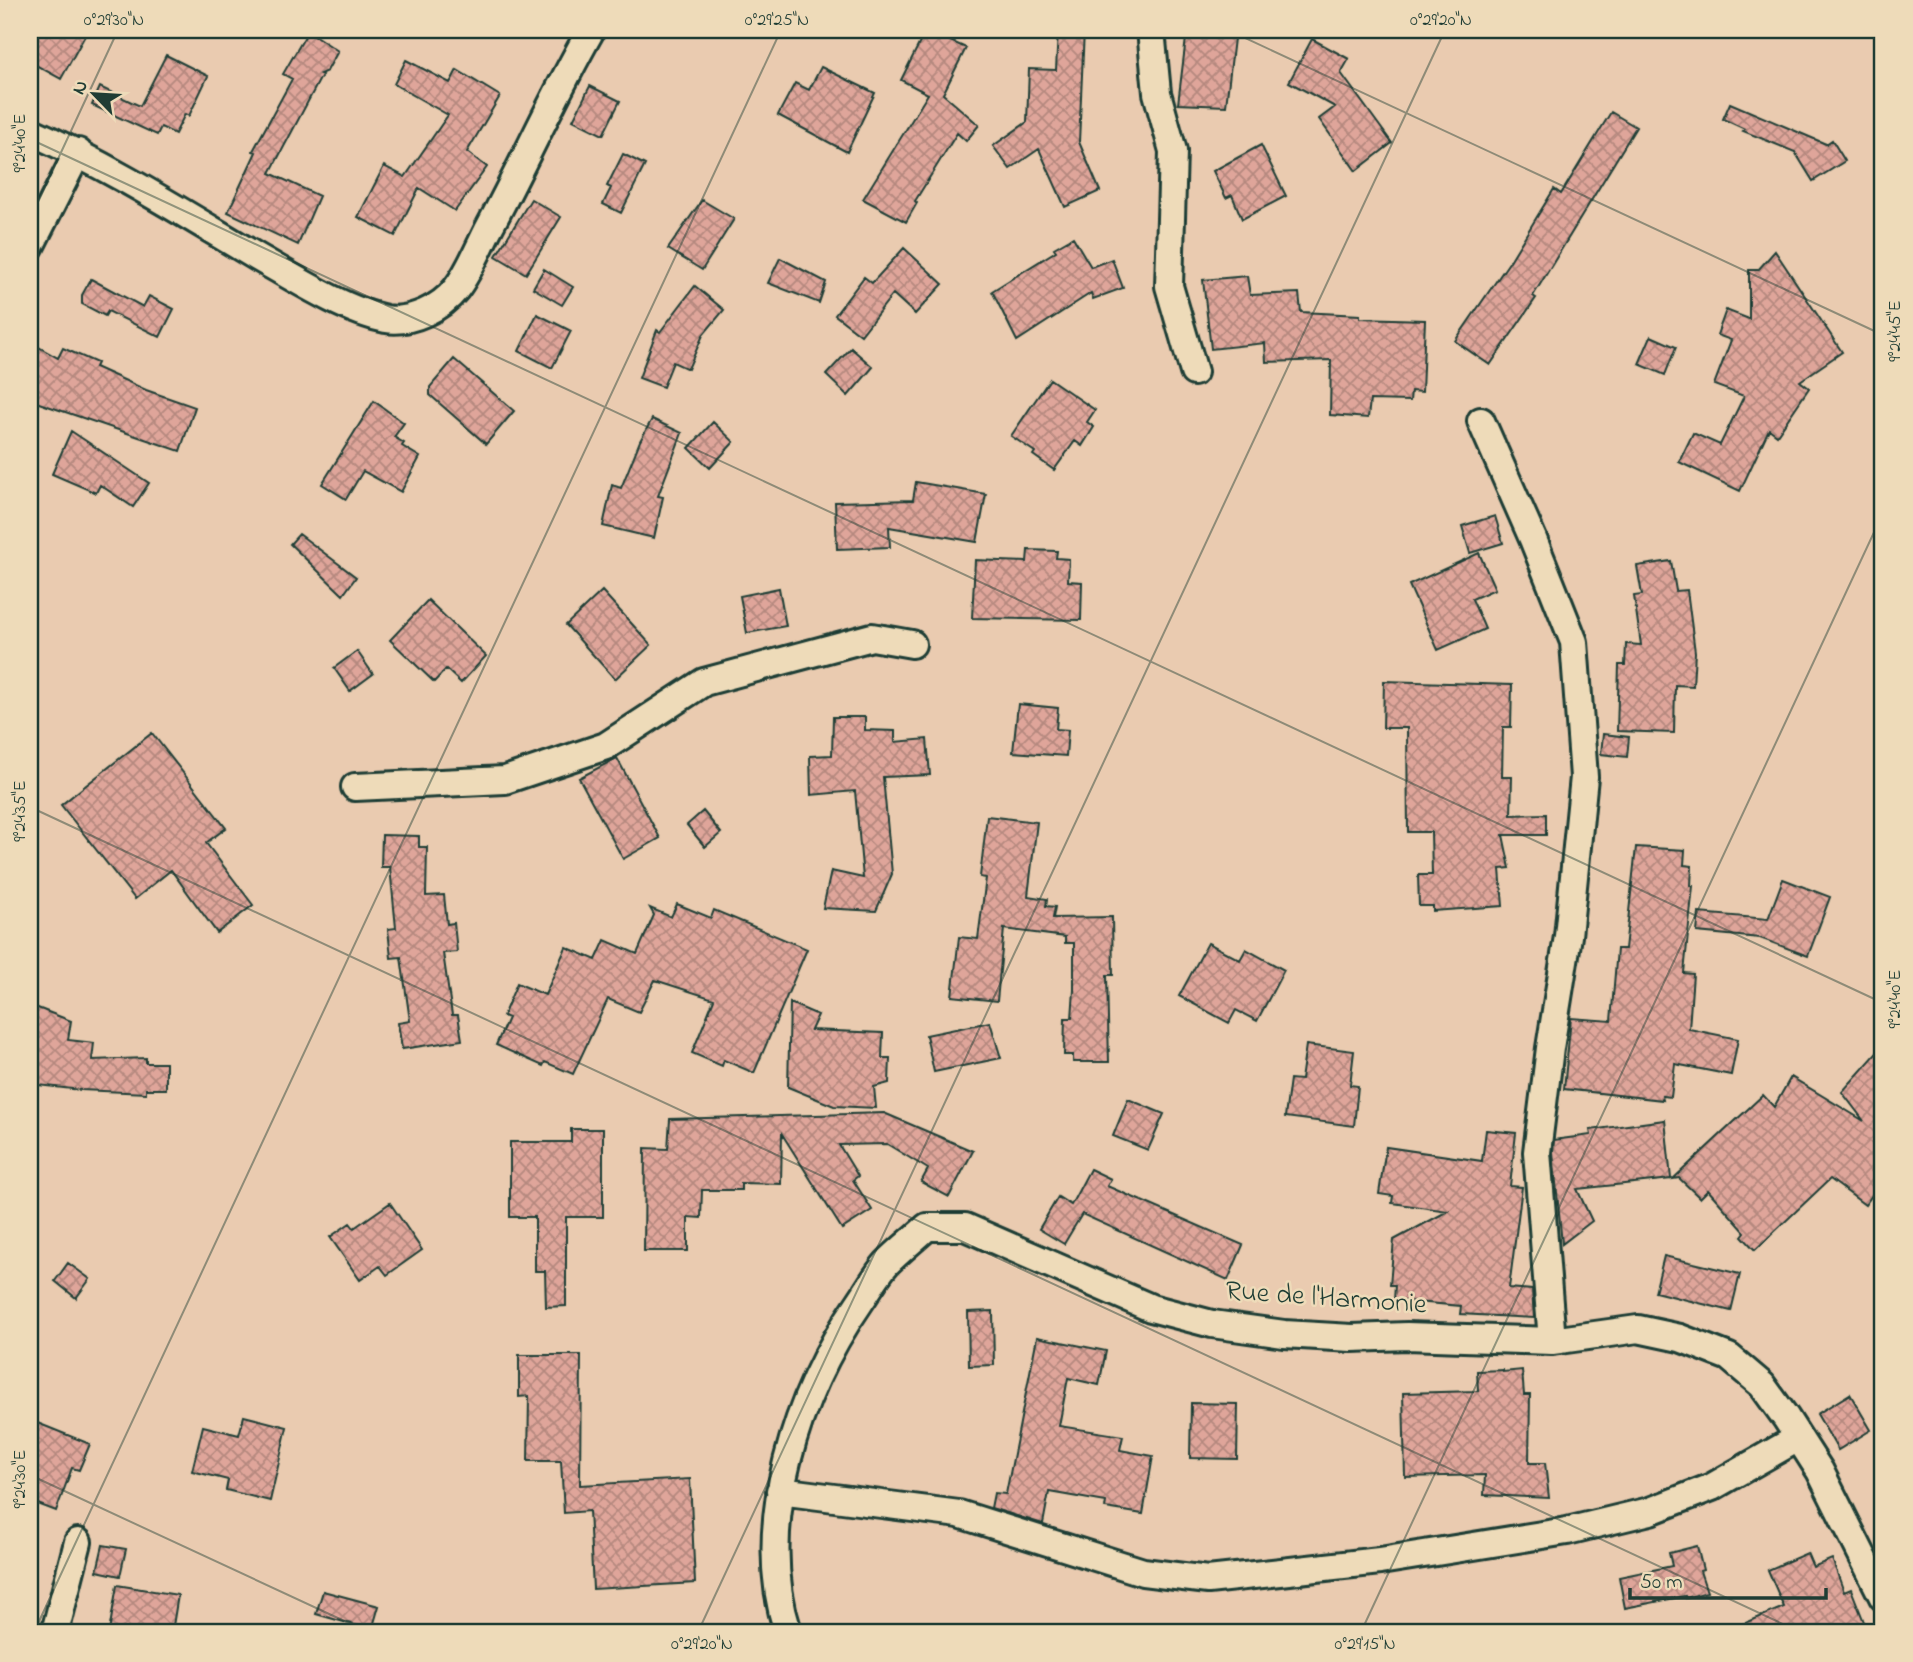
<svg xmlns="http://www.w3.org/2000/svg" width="1913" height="1662" font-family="'Indie Flower',sans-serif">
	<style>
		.building { fill: url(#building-cross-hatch); stroke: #1f3d34; stroke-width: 2 }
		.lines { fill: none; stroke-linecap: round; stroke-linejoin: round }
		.street-casing { stroke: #1f3d34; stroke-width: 32 }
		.street { stroke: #eedbb9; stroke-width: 26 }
		.ticks { fill: none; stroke: #1f3d34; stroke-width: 2; stroke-opacity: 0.45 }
		.labels { text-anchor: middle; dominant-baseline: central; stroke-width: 5; stroke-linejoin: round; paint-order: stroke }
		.street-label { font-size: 28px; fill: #1f3d34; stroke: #eedbb9 }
		.neatline { fill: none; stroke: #1f3d34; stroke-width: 2.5 }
		.ticks-label { font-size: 18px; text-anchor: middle; fill: #1f3d34 }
	</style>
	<defs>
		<pattern id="building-cross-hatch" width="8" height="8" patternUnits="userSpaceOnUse" patternTransform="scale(1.75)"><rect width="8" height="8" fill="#dfa59a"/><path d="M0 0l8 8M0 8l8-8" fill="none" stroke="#b4887e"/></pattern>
	</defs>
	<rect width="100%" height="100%" fill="#eacbb0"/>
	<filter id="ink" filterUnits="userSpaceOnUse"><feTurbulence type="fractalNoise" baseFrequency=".0143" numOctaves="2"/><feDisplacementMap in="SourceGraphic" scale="14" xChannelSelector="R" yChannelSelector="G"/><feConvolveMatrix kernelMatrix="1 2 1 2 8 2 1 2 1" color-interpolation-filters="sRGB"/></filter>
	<g filter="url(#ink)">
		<!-- building -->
		<path class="building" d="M 30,30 L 88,30 L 61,79 L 30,62 Z
			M 926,30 L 966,48 L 943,94 L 979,125 L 966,141 L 957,133 L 915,201 L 917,203 L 906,222 L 863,199 L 928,94 L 901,80 Z
			M 1058,30 L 1084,30 L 1079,142 L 1100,191 L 1065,207 L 1039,149 L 1010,169 L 993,146 L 1027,122 L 1029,69 L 1056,70 Z
			M 1187,30 L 1235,30 L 1226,106 L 1178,104 Z
			M 308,31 L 338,51 L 327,71 L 320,74 L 322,75 L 270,173 L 319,196 L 298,245 L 228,212 L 256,152 L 253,151 L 292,79 L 283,74 Z
			M 1312,39 L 1349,59 L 1341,73 L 1392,143 L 1356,171 L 1319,119 L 1335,107 L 1289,82 Z
			M 166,55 L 208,76 L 189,116 L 185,114 L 175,134 L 161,127 L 157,135 L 92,105 L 100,87 L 140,106 Z
			M 406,60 L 450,83 L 457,70 L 500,96 L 467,152 L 487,167 L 455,211 L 419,188 L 395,236 L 358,217 L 384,166 L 405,177 L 448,115 L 394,84 Z
			M 821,67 L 875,93 L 847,152 L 778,115 L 795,83 L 809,90 Z
			M 590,86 L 620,101 L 603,135 L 573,120 Z
			M 1730,103 L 1826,144 L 1832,140 L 1845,161 L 1813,181 L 1795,152 L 1743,131 L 1745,129 L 1723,119 Z
			M 1611,112 L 1636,127 L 1533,296 L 1536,298 L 1490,365 L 1455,341 L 1510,261 L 1554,189 L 1561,194 Z
			M 1261,145 L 1286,196 L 1242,219 L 1232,195 L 1226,198 L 1213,171 Z
			M 623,154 L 645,165 L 621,213 L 603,204 L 611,188 L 607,186 Z
			M 531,199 L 561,217 L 526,274 L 496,256 Z
			M 702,200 L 734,219 L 702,270 L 668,249 Z
			M 1073,237 L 1091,267 L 1112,259 L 1123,288 L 1093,299 L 1091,293 L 1017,341 L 992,291 L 1056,251 L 1054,248 Z
			M 904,248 L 943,284 L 915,314 L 893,294 L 861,335 L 835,315 L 864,277 L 872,283 Z
			M 1775,251 L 1842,352 L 1800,381 L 1809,388 L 1777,435 L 1769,429 L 1740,491 L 1679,462 L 1693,433 L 1720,445 L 1744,396 L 1714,385 L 1731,340 L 1717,335 L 1726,310 L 1749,319 L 1749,270 L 1758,270 Z
			M 780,258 L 826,282 L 819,303 L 768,283 Z
			M 544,269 L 573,287 L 562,305 L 533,288 Z
			M 1247,276 L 1250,295 L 1299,293 L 1301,312 L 1360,315 L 1360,318 L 1425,320 L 1422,392 L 1411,391 L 1410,401 L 1370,400 L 1368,418 L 1330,415 L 1331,360 L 1266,362 L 1265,343 L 1211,349 L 1203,280 Z
			M 91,279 L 143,307 L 149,296 L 174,309 L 160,337 L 108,311 L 105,316 L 82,304 L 82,295 Z
			M 695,286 L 724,310 L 703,335 L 688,369 L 673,362 L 663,387 L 639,378 L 657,330 L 660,332 Z
			M 537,314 L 571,331 L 552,368 L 519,351 Z
			M 1651,336 L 1676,347 L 1665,375 L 1639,364 Z
			M 30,342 L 58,358 L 63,348 L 97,363 L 95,367 L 146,390 L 195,407 L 180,451 L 30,400 Z
			M 851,348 L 873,367 L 848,396 L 826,375 Z
			M 454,359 L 514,411 L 486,444 L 430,395 L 430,387 Z
			M 1050,379 L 1095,410 L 1087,422 L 1094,427 L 1082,446 L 1075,441 L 1054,470 L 1033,455 L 1035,452 L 1011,436 Z
			M 374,401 L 404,423 L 394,437 L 404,443 L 402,446 L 420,457 L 401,492 L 363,471 L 346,499 L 322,484 Z
			M 652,419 L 682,433 L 658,496 L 663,497 L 654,538 L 603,526 L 612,485 L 621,488 L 640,441 Z
			M 713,422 L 734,442 L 710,468 L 689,448 Z
			M 71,431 L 149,483 L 133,507 L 100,485 L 96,493 L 52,474 Z
			M 916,482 L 986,494 L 977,542 L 889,527 L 890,547 L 837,549 L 835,502 L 913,500 Z
			M 1495,516 L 1503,543 L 1470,553 L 1462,526 Z
			M 299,534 L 356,577 L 343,595 L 290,544 Z
			M 1028,550 L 1057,551 L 1056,558 L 1069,559 L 1068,581 L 1082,582 L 1081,620 L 972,618 L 975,560 L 1027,562 Z
			M 1479,553 L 1495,589 L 1472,599 L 1485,629 L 1438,650 L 1409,585 Z
			M 1671,561 L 1676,591 L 1687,590 L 1695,652 L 1693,686 L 1675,685 L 1674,733 L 1617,731 L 1619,665 L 1625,665 L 1626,644 L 1641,645 L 1634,596 L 1642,595 L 1637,566 Z
			M 779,588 L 786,626 L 747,633 L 740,596 Z
			M 602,591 L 651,645 L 615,679 L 566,625 Z
			M 428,600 L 486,656 L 461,683 L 446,669 L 434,682 L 390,640 Z
			M 357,651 L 373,674 L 350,691 L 334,668 Z
			M 1384,681 L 1512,685 L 1511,727 L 1503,727 L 1502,777 L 1512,777 L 1511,815 L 1546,814 L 1546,835 L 1503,835 L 1510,868 L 1500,869 L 1503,906 L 1433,911 L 1433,906 L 1419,906 L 1418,875 L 1432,875 L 1431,832 L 1408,832 L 1407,728 L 1383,728 Z
			M 1018,704 L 1058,708 L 1056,729 L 1068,730 L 1066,756 L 1013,752 Z
			M 833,717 L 865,717 L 865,730 L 895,731 L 895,742 L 927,739 L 930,775 L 883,777 L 892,874 L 876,911 L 823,908 L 831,871 L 863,878 L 855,791 L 811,795 L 810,756 L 832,755 Z
			M 152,733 L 226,828 L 206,843 L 253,905 L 217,933 L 171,870 L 135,899 L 61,805 Z
			M 1603,734 L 1629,737 L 1627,757 L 1601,754 Z
			M 617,758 L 660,838 L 623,859 L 579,778 Z
			M 703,811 L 721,833 L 705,847 L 687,825 Z
			M 987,816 L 1037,822 L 1028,896 L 1047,899 L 1046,906 L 1055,907 L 1053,918 L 1112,917 L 1113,975 L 1107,975 L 1109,1062 L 1073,1062 L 1073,1055 L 1064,1055 L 1065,1018 L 1072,1018 L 1074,990 L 1074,943 L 1065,943 L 1065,937 L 1004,929 L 997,1001 L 952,996 L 959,937 L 978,939 L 986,878 L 980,877 Z
			M 382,835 L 419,836 L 419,847 L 427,847 L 426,896 L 444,895 L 447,924 L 454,923 L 457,952 L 443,953 L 452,1015 L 458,1015 L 462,1040 L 402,1049 L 398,1023 L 410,1021 L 401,957 L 391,958 L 388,929 L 396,928 L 390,867 L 381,867 Z
			M 1636,847 L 1685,850 L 1684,865 L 1692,866 L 1691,886 L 1693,886 L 1684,973 L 1693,974 L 1689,1029 L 1738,1039 L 1731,1075 L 1675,1064 L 1671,1097 L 1662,1096 L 1663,1100 L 1564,1089 L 1571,1018 L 1611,1021 L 1617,949 L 1625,949 Z
			M 1783,879 L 1830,897 L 1808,956 L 1760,938 L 1697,932 L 1699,913 L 1768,919 Z
			M 677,904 L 711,918 L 714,910 L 807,949 L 754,1073 L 724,1060 L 722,1066 L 692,1053 L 714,999 L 655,980 L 639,1012 L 608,999 L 573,1074 L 545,1062 L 543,1066 L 496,1045 L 508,1018 L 503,1016 L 517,983 L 545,995 L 566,947 L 596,960 L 605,940 L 637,954 L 654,915 L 650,908 L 671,917 Z
			M 1208,943 L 1240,960 L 1246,949 L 1284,970 L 1257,1021 L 1236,1010 L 1229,1023 L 1179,996 Z
			M 790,1003 L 818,1015 L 811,1030 L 883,1033 L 882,1058 L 890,1058 L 889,1083 L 874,1087 L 876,1108 L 834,1106 L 788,1087 Z
			M 30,1005 L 71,1021 L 68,1040 L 94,1043 L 92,1060 L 146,1058 L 146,1063 L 166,1063 L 166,1089 L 146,1089 L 146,1093 L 81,1090 L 30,1084 Z
			M 990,1022 L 1001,1058 L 934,1072 L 926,1035 Z
			M 1306,1045 L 1354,1051 L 1350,1085 L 1358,1086 L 1354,1126 L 1285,1117 L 1290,1079 L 1301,1080 Z
			M 1883,1046 L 1883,1180 L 1865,1205 L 1830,1179 L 1755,1250 L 1742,1236 L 1745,1232 L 1708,1190 L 1700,1198 L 1679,1178 L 1673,1179 L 1763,1095 L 1774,1107 L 1791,1077 L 1864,1121 L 1842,1092 Z
			M 1128,1099 L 1164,1114 L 1148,1150 L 1113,1136 Z
			M 884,1113 L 973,1151 L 949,1197 L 921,1182 L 928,1169 L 887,1144 L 839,1145 L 858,1176 L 853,1180 L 872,1210 L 842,1229 L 782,1134 L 781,1184 L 741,1183 L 741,1190 L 702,1190 L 701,1218 L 688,1217 L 688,1251 L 644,1251 L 645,1148 L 668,1149 L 670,1119 Z
			M 1665,1120 L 1671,1179 L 1577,1189 L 1592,1221 L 1562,1244 L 1553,1152 L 1554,1140 L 1591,1135 L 1590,1130 Z
			M 571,1129 L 603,1129 L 603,1217 L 566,1217 L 566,1306 L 546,1307 L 545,1271 L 535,1271 L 535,1217 L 510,1217 L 510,1142 L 571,1142 Z
			M 1486,1130 L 1516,1133 L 1510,1186 L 1522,1187 L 1509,1288 L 1532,1290 L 1534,1318 L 1460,1314 L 1461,1306 L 1394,1300 L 1395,1285 L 1390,1285 L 1394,1240 L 1448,1211 L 1392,1203 L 1393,1196 L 1379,1194 L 1386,1147 L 1482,1161 Z
			M 1090,1169 L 1111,1179 L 1107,1186 L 1243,1245 L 1228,1280 L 1082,1214 L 1064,1244 L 1039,1229 L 1058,1197 L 1071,1205 Z
			M 390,1203 L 422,1250 L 387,1275 L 380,1266 L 360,1280 L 330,1237 L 350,1223 L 354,1228 Z
			M 1664,1256 L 1740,1274 L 1731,1311 L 1655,1292 Z
			M 68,1263 L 90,1279 L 76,1298 L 55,1281 Z
			M 993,1311 L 994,1365 L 969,1366 L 968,1312 Z
			M 1037,1337 L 1106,1351 L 1099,1385 L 1068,1378 L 1059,1426 L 1123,1436 L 1120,1450 L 1153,1456 L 1143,1514 L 1105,1508 L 1106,1502 L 1049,1492 L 1043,1524 L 991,1508 L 994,1493 L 1006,1494 Z
			M 519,1355 L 581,1355 L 580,1485 L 690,1479 L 695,1583 L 593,1589 L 589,1511 L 564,1513 L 561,1461 L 528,1461 L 529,1396 L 519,1397 Z
			M 1503,1370 L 1503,1372 L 1522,1370 L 1524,1395 L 1530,1395 L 1529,1463 L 1545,1463 L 1549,1498 L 1484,1495 L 1485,1475 L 1405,1477 L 1403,1393 L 1478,1391 L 1477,1371 Z
			M 1850,1394 L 1871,1430 L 1838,1450 L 1817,1414 Z
			M 1191,1403 L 1238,1404 L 1237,1459 L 1190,1458 Z
			M 244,1416 L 287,1427 L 270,1501 L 226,1490 L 228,1480 L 192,1471 L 203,1426 L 239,1435 Z
			M 30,1420 L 90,1444 L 79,1470 L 72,1468 L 56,1511 L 30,1501 L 30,1478 L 35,1463 Z
			M 103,1545 L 126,1549 L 120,1576 L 97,1571 Z
			M 1697,1546 L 1703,1570 L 1700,1571 L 1707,1592 L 1686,1598 L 1685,1596 L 1625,1608 L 1619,1577 L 1672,1566 L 1669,1553 Z
			M 1807,1553 L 1813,1567 L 1832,1559 L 1844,1592 L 1851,1589 L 1868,1632 L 1724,1632 L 1784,1607 L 1768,1570 Z
			M 117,1585 L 178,1595 L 172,1632 L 109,1632 Z
			M 323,1591 L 379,1606 L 372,1630 L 316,1614 Z"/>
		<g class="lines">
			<!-- street casing -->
			<g class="street-casing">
				<path id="street" d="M 1151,30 L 1157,93 L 1173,151 L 1169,286 L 1194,372
					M 30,131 C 109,166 183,213 257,257 C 294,278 345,311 386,319 C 411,323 441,308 456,289 C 470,271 479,247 489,228 C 524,163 554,95 591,30
					M 30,247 L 78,152
					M 1481,421 L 1533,539 L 1574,642 L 1584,777 L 1568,936 L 1550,1048 L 1537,1152 L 1552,1341
					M 355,787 L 505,780 L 606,746 L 704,682 L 872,637 L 912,644
					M 780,1491 L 959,1514 L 1143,1572 L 1208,1580 L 1380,1561 L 1567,1531 L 1650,1511 L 1712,1487 L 1798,1438
					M 55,1632 L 78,1542
					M 788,1632 C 753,1524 797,1393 860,1302 C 869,1289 877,1274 887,1263 C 900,1250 914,1239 927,1227 L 965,1227 L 1151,1308 L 1212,1324 L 1284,1334 L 1352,1338 L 1407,1336 L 1552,1341 L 1638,1329 L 1680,1338 L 1729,1357 L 1762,1385 L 1786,1418 L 1820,1471 L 1883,1597"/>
			</g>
			<!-- street -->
			<use href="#street" class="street"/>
		</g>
	</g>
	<!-- ticks -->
	<path class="ticks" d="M 1228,30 L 1883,335M 30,139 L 1883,1003M 30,219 L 118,30M 30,807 L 1800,1632M 30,1475 L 368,1632M 34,1632 L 781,30M 698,1632 L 1445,30M 1361,1632 L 1883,513"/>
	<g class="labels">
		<!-- street labels -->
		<g class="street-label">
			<text transform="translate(1326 1299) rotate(4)">Rue de l'Harmonie</text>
		</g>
	</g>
	<!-- margin -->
	<rect width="1913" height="1662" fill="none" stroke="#eedbb9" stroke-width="77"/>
	<!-- north arrow -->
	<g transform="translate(94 94) rotate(295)" stroke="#eedbb9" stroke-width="5" paint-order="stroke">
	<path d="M0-5L12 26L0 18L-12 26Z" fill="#1f3d34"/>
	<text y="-10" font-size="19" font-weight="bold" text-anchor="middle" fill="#1f3d34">N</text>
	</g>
	<!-- scale -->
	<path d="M1630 1588v10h196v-10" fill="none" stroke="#1f3d34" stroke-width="3.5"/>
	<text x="1640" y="1588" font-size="21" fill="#1f3d34" stroke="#eedbb9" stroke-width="5" paint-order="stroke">50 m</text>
	<rect x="38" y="38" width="1836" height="1586" class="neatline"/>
	<g class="ticks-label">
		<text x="114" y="25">0°29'30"N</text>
		<text x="777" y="25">0°29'25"N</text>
		<text x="1441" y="25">0°29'20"N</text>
		<text transform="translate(19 143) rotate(-90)" y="6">9°24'40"E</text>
		<text transform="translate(1894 331) rotate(-90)" y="6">9°24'45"E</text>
		<text transform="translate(19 811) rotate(-90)" y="6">9°24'35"E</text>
		<text transform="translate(1894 999) rotate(-90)" y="6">9°24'40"E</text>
		<text transform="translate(19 1479) rotate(-90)" y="6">9°24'30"E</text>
		<text x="702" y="1649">0°29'20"N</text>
		<text x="1365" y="1649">0°29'15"N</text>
	</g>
</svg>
